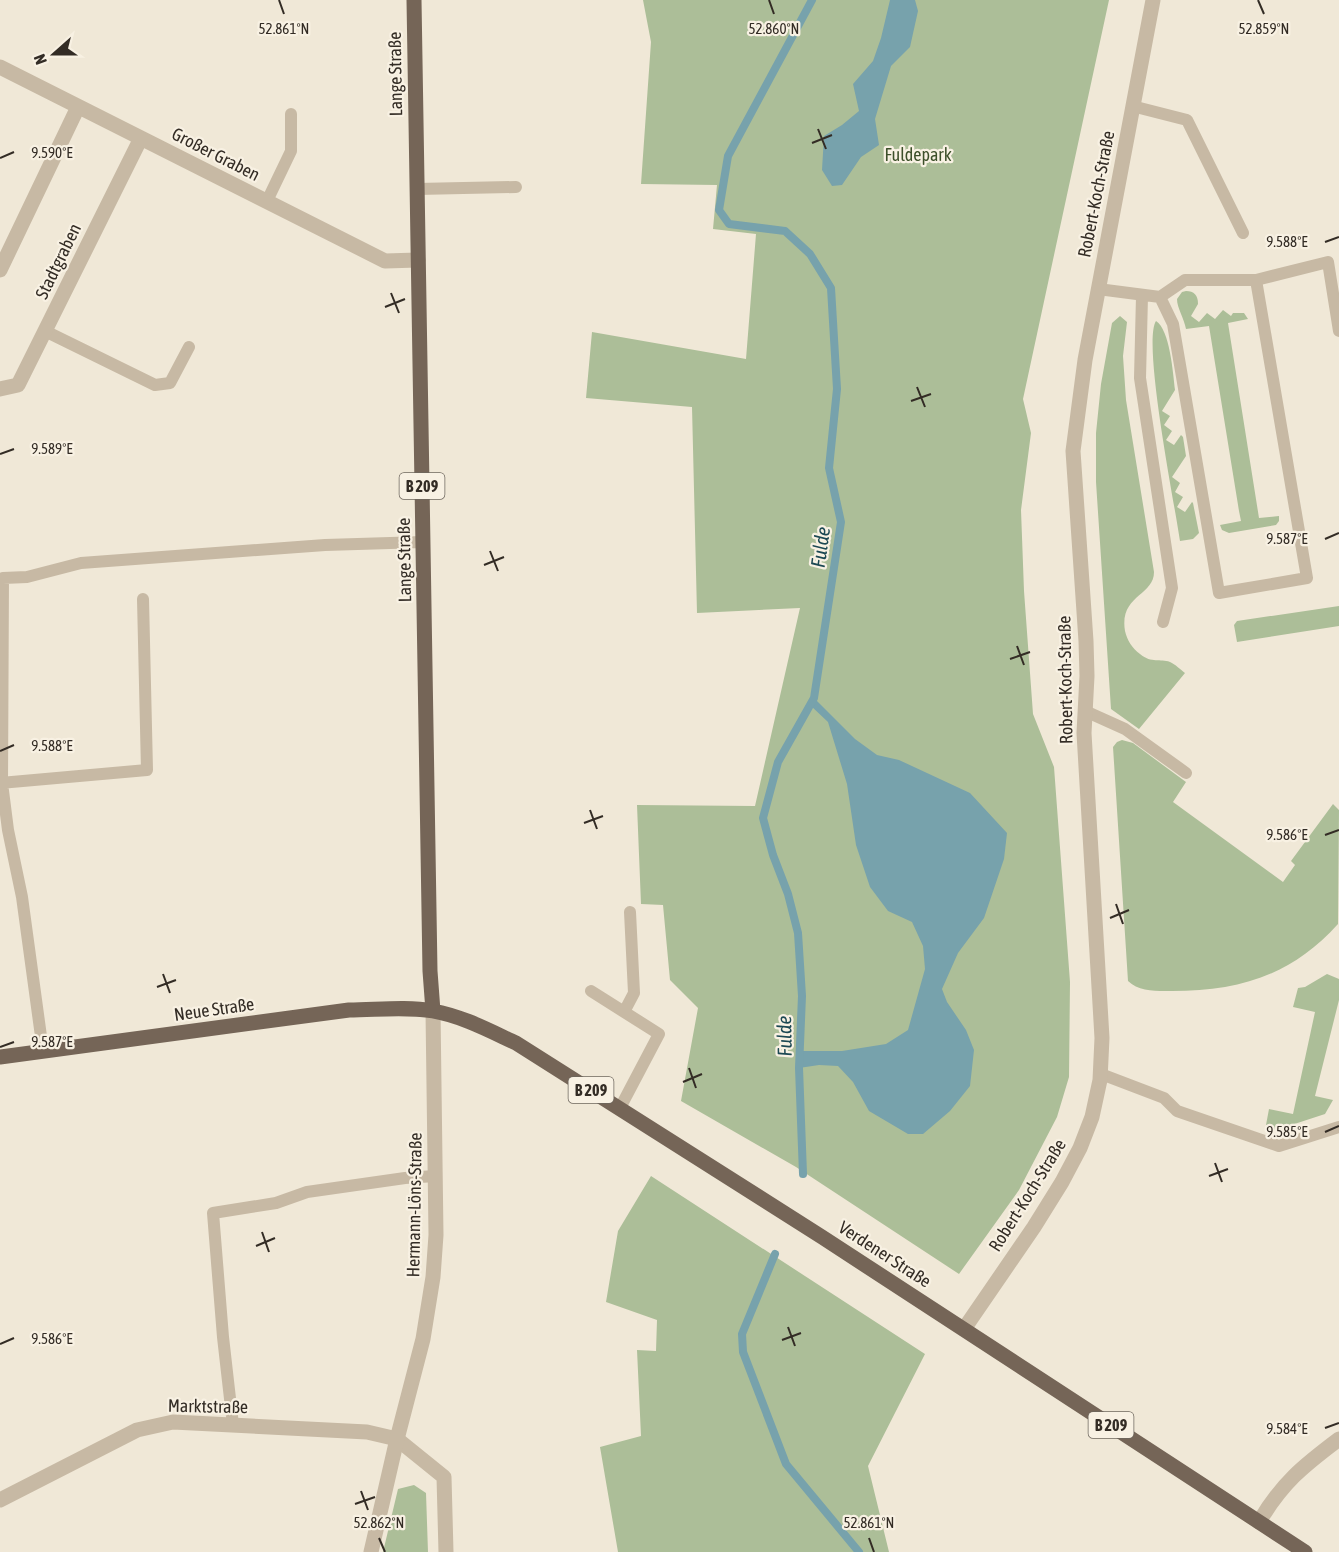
<svg xmlns="http://www.w3.org/2000/svg" width="1339" height="1552" font-family="'Asap Condensed',sans-serif">
	<style>
		.green { fill: #acbe98 }
		.water { fill: #77a2ac }
		.lines { fill: none; stroke-linecap: round; stroke-linejoin: round }
		.stream { stroke: #77a2ac; stroke-width: 8 }
		.service { stroke: #c7b9a4; stroke-width: 12 }
		.minor { stroke: #c7b9a4; stroke-width: 15 }
		.tertiary { stroke: #c7b9a4; stroke-width: 15 }
		.primary { stroke: #756557; stroke-width: 15 }
		.ticks { fill: none; stroke: #332c25; stroke-width: 2 }
		.labels { text-anchor: middle; dominant-baseline: central; stroke-width: 4.5; stroke-linejoin: round; paint-order: stroke }
		.shield { fill: #f8f1e3; stroke: #6e675e; stroke-width: 1.5 }
		.shield-label { font-size: 16px; font-weight: bold; fill: #332c25 }
		.street-label { font-size: 18px; fill: #332c25; stroke: #f8f1e3 }
		.park-label { font-size: 18px; fill: #3d502a; stroke: #f8f1e3 }
		.water-label { font-size: 20px; font-style: italic; fill: #1c4853; stroke: #f8f1e3 }
		.ticks-label { font-size: 15px; text-anchor: middle; fill: #332c25; stroke: #f8f1e3; stroke-width: 4.5; stroke-linejoin: round; paint-order: stroke }
	</style>
	<rect width="100%" height="100%" fill="#f0e8d7"/>
	<!-- green -->
	<path class="green" d="M 643,0 L 1109,0 L 1023,399 L 1031,433 L 1021,510 L 1024,591 L 1033,714 L 1054,767 L 1070,982 L 1069,1077 L 1057,1117 L 1019,1190 L 959,1274 L 796,1167 L 681,1101 L 698,1008 L 670,980 L 663,905 L 641,904 L 637,805 L 755,806 L 800,608 L 697,613 L 692,407 L 586,398 L 592,332 L 746,359 L 756,234 L 713,229 L 717,185 L 641,184 L 651,42 Z
		M 1186,291 C 1194,291 1198,295 1198,304 L 1191,316 L 1199,322 L 1207,313 L 1215,319 L 1223,310 L 1231,316 L 1233,313 L 1244,313 L 1248,319 L 1228,323 L 1259,518 L 1279,516 L 1279,521 L 1276,525 L 1229,533 L 1222,530 L 1220,525 L 1241,521 L 1239,511 L 1209,326 L 1186,329 C 1184,318 1177,308 1177,299 L 1182,292 Z
		M 1120,316 L 1127,322 L 1123,356 L 1126,400 L 1154,572 C 1154,596 1119,595 1125,631 C 1127,640 1132,648 1140,654 C 1152,664 1160,658 1170,662 C 1175,664 1181,670 1185,673 L 1139,729 L 1111,709 L 1096,482 L 1096,433 L 1101,384 L 1112,323 Z
		M 1156,321 C 1170,330 1173,373 1175,390 L 1162,411 L 1170,416 L 1164,425 L 1172,431 L 1166,440 L 1174,445 L 1181,435 L 1183,437 L 1186,456 L 1172,477 L 1180,483 L 1175,492 L 1183,497 L 1177,507 L 1185,512 L 1192,502 L 1193,503 L 1199,533 L 1193,539 L 1180,541 C 1175,506 1142,342 1156,321 Z
		M 1339,606 L 1339,626 L 1237,642 L 1234,625 L 1237,621 Z
		M 1122,740 L 1133,743 L 1186,782 L 1173,802 L 1283,882 L 1295,865 L 1291,861 L 1333,804 L 1339,810 L 1338,924 C 1292,975 1240,991 1172,991 C 1157,991 1139,992 1128,981 L 1113,747 L 1117,742 Z
		M 1327,974 L 1339,979 L 1339,1000 L 1315,1096 L 1333,1100 L 1325,1114 L 1273,1131 L 1266,1125 L 1269,1109 L 1293,1114 L 1315,1012 L 1293,1007 L 1298,988 L 1305,987 Z
		M 651,1176 L 925,1354 L 868,1466 L 889,1552 L 618,1552 L 600,1447 L 641,1436 L 637,1350 L 656,1351 L 657,1320 L 606,1302 L 618,1231 Z
		M 414,1485 L 426,1493 L 428,1552 L 383,1552 L 398,1489 Z"/>
	<!-- water -->
	<path class="water" d="M 890,0 L 915,0 L 918,11 L 910,47 L 891,66 L 875,119 L 879,145 L 861,157 L 842,185 L 832,186 L 822,170 L 824,136 L 842,125 L 859,111 L 853,84 L 873,61 L 881,38 Z
		M 814,698 L 855,739 L 877,755 L 899,760 L 970,793 L 1007,833 L 1004,859 L 984,918 L 958,953 L 942,989 L 947,1002 L 966,1030 L 974,1050 L 970,1086 L 950,1111 L 923,1134 L 908,1134 L 869,1111 L 853,1082 L 838,1066 L 819,1065 L 799,1068 L 800,1051 L 842,1051 L 886,1044 L 908,1030 L 925,969 L 923,946 L 912,922 L 888,911 L 870,887 L 856,845 L 847,784 L 828,722 L 810,705 Z"/>
	<g class="lines">
		<!-- stream -->
		<path class="stream" d="M 803,1174 L 799,1068 L 802,996 L 798,933 L 788,894 L 773,855 L 763,818 L 778,762 L 814,698 L 841,522 L 829,468 L 837,389 L 831,288 L 810,254 L 785,231 L 729,224 L 719,210 L 728,156 L 812,0
			M 775,1254 L 742,1334 L 743,1352 L 786,1464 L 859,1552"/>
		<!-- service -->
		<path class="service" d="M 1132,106 L 1187,120 L 1243,233
			M 417,189 L 516,187
			M 267,201 L 291,151 L 291,114
			M 1098,289 L 1160,297 L 1185,280 L 1256,280 L 1328,262 L 1339,331
			M 1142,296 L 1140,378 L 1172,588 L 1163,622
			M 1160,297 L 1173,324 L 1219,593 L 1307,578 L 1256,280
			M 45,331 L 155,385 L 170,383 L 189,347
			M 1085,711 L 1125,729 L 1186,773
			M 0,783 L 147,770 L 143,599
			M 591,991 L 659,1034 L 620,1108
			M 624,1012 L 634,993 L 630,912
			M 43,1051 L 22,897 L 8,830 L 2,783 L 3,578 L 27,577 L 81,563 L 325,545 L 423,542
			M 1101,1074 L 1164,1098 L 1177,1111 L 1279,1146 L 1339,1127
			M 233,1425 L 223,1337 L 213,1213 L 276,1203 L 307,1192 L 405,1178 L 435,1176"/>
		<!-- minor -->
		<path class="minor" d="M 0,67 L 385,261 L 418,260
			M 0,270 L 78,107
			M 0,389 L 18,385 L 141,138
			M 964,1329 L 1034,1227 L 1062,1182 L 1080,1148 L 1092,1117 L 1100,1080 L 1102,1038 L 1084,733 L 1087,676 L 1086,641 L 1073,451 L 1085,360 L 1153,0
			M 0,1500 L 137,1430 L 173,1422 L 367,1432 L 397,1439 L 444,1477 L 446,1552
			M 1259,1522 C 1282,1483 1303,1466 1339,1439"/>
		<!-- tertiary -->
		<path class="tertiary" d="M 371,1552 L 397,1439 L 423,1339 L 433,1277 L 436,1235 L 433,1011"/>
		<!-- primary -->
		<path class="primary" d="M 414,0 L 430,971 L 433,1011
			M 0,1057 L 349,1010 C 376,1010 406,1006 433,1011 C 462,1016 490,1031 516,1043 L 822,1237 L 1305,1552"/>
	</g>
	<!-- ticks -->
	<path class="ticks" d="M 279,0 L 284,14M 769,0 L 774,14M 1258,0 L 1264,14M 818,129 L 826,149M 812,143 L 832,135M 0,158 L 14,152M 1325,242 L 1339,237M 391,293 L 399,313M 385,307 L 405,299M 917,387 L 925,407M 911,401 L 931,394M 0,454 L 14,449M 1325,539 L 1339,533M 490,551 L 498,571M 484,565 L 504,557M 1017,646 L 1024,665M 1010,659 L 1030,652M 0,751 L 14,745M 590,810 L 597,829M 584,823 L 603,816M 1325,835 L 1339,830M 1116,904 L 1123,924M 1110,918 L 1129,910M 163,974 L 170,993M 157,987 L 176,980M 0,1047 L 14,1042M 689,1068 L 696,1088M 683,1082 L 702,1074M 1325,1132 L 1339,1126M 1215,1163 L 1222,1182M 1209,1176 L 1228,1169M 262,1232 L 269,1252M 256,1246 L 275,1238M 788,1327 L 795,1346M 782,1340 L 801,1333M 0,1344 L 14,1338M 1325,1428 L 1339,1423M 361,1491 L 368,1510M 355,1504 L 375,1497M 379,1538 L 385,1552M 869,1538 L 874,1552"/>
	<g class="labels">
		<!-- shield labels -->
		<g class="shield">
			<rect x="399.5" y="473" width="45" height="26" rx="4.5"/>
			<rect x="568.5" y="1077" width="45" height="26" rx="4.5"/>
			<rect x="1088.5" y="1412" width="45" height="26" rx="4.5"/>
		</g>
		<g class="shield-label">
			<text x="422" y="486">B 209</text>
			<text x="591" y="1090">B 209</text>
			<text x="1111" y="1425">B 209</text>
		</g>
		<!-- street labels -->
		<g class="street-label">
			<text transform="translate(395 74) rotate(-91)">Lange Straße</text>
			<text transform="translate(216 154) rotate(27)">Großer Graben</text>
			<text transform="translate(1096 194) rotate(-79)">Robert-Koch-Straße</text>
			<text transform="translate(58 261) rotate(-64)">Stadtgraben</text>
			<text transform="translate(404 560) rotate(-91)">Lange Straße</text>
			<text transform="translate(1065 680) rotate(-91)">Robert-Koch-Straße</text>
			<text transform="translate(214 1009) rotate(-8)">Neue Straße</text>
			<text transform="translate(1027 1195) rotate(-58)">Robert-Koch-Straße</text>
			<text transform="translate(414 1205) rotate(-89)">Hermann-Löns-Straße</text>
			<text transform="translate(885 1254) rotate(33)">Verdener Straße</text>
			<text transform="translate(208 1406) rotate(1)">Marktstraße</text>
		</g>
		<!-- park labels -->
		<g class="park-label">
			<text x="918" y="154">Fuldepark</text>
		</g>
		<!-- water labels -->
		<g class="water-label">
			<text transform="translate(820 547) rotate(-82)">Fulde</text>
			<text transform="translate(784 1036) rotate(-91)">Fulde</text>
		</g>
	</g>
	<g class="ticks-label">
		<text x="284" y="34">52.861°N</text>
		<text x="774" y="34">52.860°N</text>
		<text x="1264" y="34">52.859°N</text>
		<text x="52" y="158">9.590°E</text>
		<text x="1287" y="247">9.588°E</text>
		<text x="52" y="454">9.589°E</text>
		<text x="1287" y="544">9.587°E</text>
		<text x="52" y="751">9.588°E</text>
		<text x="1287" y="840">9.586°E</text>
		<text x="52" y="1047">9.587°E</text>
		<text x="1287" y="1137">9.585°E</text>
		<text x="52" y="1344">9.586°E</text>
		<text x="1287" y="1434">9.584°E</text>
		<text x="379" y="1528">52.862°N</text>
		<text x="869" y="1528">52.861°N</text>
	</g>
	<!-- north arrow -->
	<g transform="translate(54 54) rotate(249)" stroke="#f8f1e3" stroke-width="4.5" paint-order="stroke">
	<path d="M0-4.5L10 22L0 15L-10 22Z" fill="#332c25"/>
	<text y="-9" font-size="16" font-weight="bold" text-anchor="middle" fill="#332c25">N</text>
	</g>
</svg>
